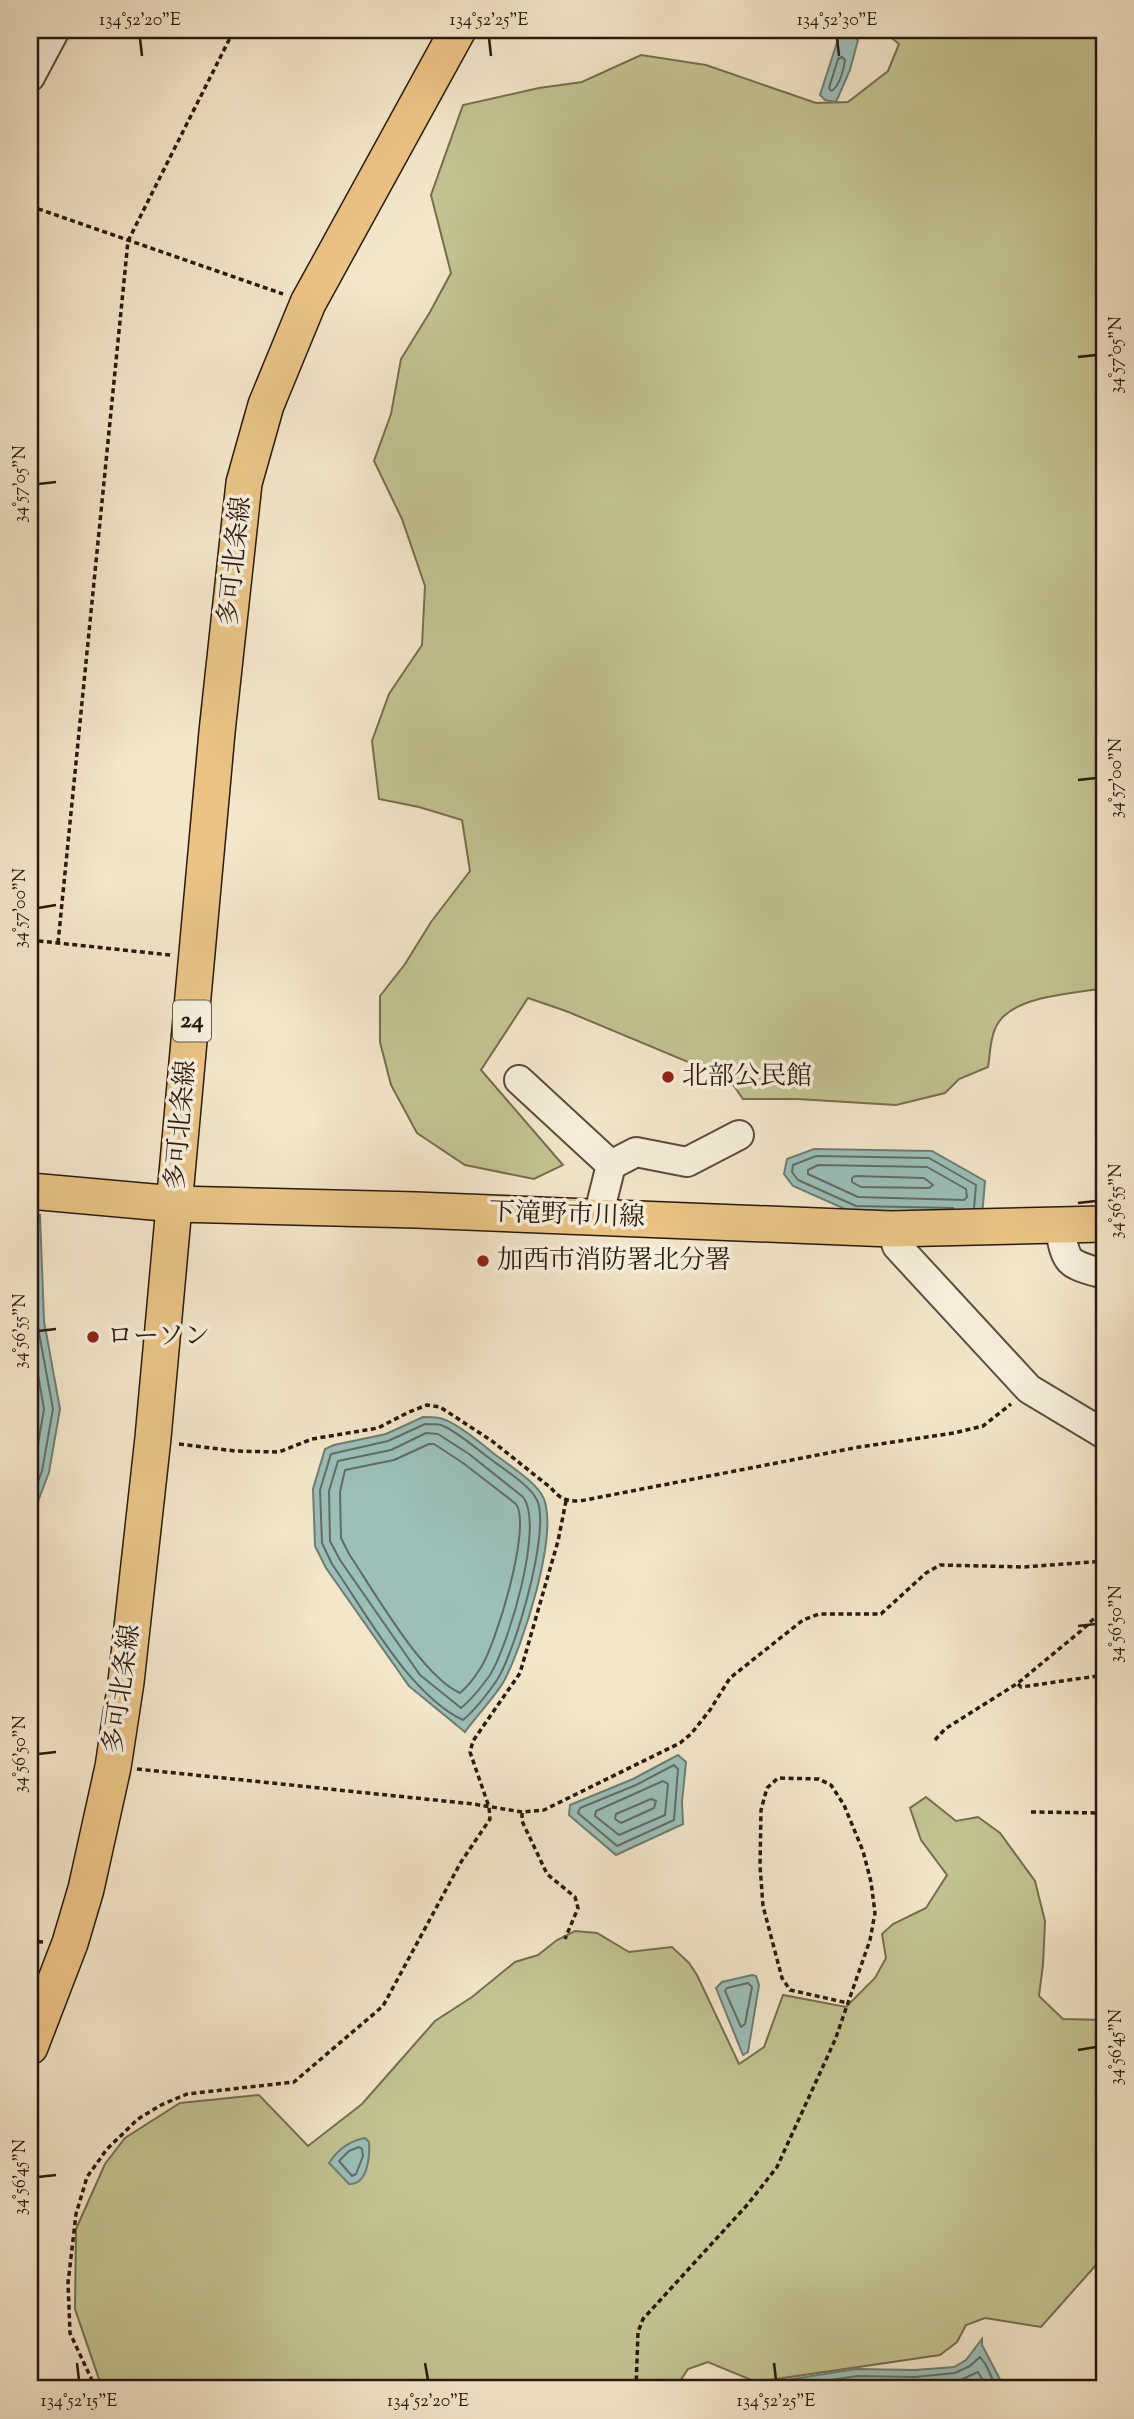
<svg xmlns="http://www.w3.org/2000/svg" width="1134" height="2419" font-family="'Sorts Mill Goudy','Noto Serif JP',serif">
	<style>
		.green { fill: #c3c391; stroke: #766e4f; stroke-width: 2 }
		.water { fill: #9bbfb9; stroke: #6e7d74; stroke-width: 2 }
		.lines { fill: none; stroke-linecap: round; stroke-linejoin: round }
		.shore { stroke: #626c63; stroke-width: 2 }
		.minor-casing { stroke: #5c4c3c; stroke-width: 32 }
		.major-casing { stroke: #2a190d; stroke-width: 38 }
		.path { stroke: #2a190d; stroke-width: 3.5; stroke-dasharray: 5 3.5; stroke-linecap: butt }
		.minor { stroke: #f7efdd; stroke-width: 28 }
		.major { stroke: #eac385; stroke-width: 35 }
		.ticks { fill: none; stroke: #2a190d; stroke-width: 2.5 }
		.poi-dot { fill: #8f2418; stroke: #f7efdd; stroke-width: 2.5 }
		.labels { text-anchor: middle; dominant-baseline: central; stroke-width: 7; stroke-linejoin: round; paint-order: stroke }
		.shield { fill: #f7efdd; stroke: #68594b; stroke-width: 2 }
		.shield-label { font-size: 24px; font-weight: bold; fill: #2a190d }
		.street-label { font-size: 26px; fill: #2a190d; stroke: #f7efdd }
		.poi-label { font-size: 26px; fill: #2a190d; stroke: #f7efdd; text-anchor: start }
		.neatline { fill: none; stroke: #2a190d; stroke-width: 2.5 }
		.ticks-label { font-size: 18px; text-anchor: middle; fill: #2a190d }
	</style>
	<rect width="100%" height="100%" fill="#f3e6ca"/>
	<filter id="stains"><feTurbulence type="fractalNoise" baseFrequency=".00286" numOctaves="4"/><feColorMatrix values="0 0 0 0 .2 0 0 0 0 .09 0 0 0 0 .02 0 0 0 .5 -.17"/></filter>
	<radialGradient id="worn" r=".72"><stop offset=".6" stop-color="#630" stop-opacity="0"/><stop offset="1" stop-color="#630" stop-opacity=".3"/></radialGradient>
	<!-- green -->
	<path class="green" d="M 882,30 L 1104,30 L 1104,988 C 1073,994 1008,995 995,1029 C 990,1040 990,1055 988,1067 L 959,1079 L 945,1093 L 896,1105 L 797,1099 L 743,1099 L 729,1079 L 566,1011 L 528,998 L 481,1070 L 563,1165 L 534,1179 L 465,1165 L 417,1133 L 391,1085 L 380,1042 L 380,996 L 405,964 L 431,922 L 470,871 L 462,820 L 419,807 L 379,799 L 372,741 L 389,694 L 422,645 L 425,586 L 402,519 L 374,461 L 391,414 L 401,359 L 430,312 L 451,273 L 431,195 L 463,105 L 539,88 L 582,82 L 641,55 L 706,65 L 816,103 L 848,102 L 888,71 L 899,44 Z
		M 926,1797 L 956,1821 L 978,1817 L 1000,1833 L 1035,1881 L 1045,1921 L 1043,1965 L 1039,1996 L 1063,2019 L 1104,2020 L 1104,2256 L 1041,2327 L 985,2318 L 966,2325 L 957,2342 L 940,2355 L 756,2382 L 708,2362 L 688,2369 L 675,2389 L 105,2389 L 100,2382 L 75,2309 L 76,2229 L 105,2164 L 125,2138 L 180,2103 L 259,2095 L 308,2146 L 362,2104 L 435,2021 L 472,1997 L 515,1962 L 538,1955 L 557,1940 L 575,1931 L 597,1933 L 629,1952 L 672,1947 L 689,1963 L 697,1975 L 739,2064 L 764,2047 L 783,1995 L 846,2007 L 875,1978 L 886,1958 L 882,1934 L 893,1924 L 926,1908 L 947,1875 L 921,1840 L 910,1808 Z"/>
	<!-- water -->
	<path class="water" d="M 841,30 L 851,33 L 858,40 L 850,70 L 836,102 L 825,100 L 820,95 Z
		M 814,1149 L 932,1151 L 985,1181 L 982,1216 L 854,1213 L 793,1186 L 784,1174 L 787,1159 Z
		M 30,1214 L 40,1215 L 44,1321 L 60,1409 L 49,1472 L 30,1523 Z
		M 423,1417 C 428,1417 434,1417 439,1418 C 453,1420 481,1443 493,1453 C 507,1464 538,1483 544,1499 C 558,1537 523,1645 504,1681 C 495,1697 476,1716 465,1732 L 409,1686 L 326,1568 L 315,1546 L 313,1489 L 325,1449 L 334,1445 L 386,1434 Z
		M 678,1755 L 686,1762 L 682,1802 L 683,1824 L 616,1855 L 569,1815 L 570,1805 L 633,1779 Z
		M 752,1975 L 756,1976 L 759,1985 L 748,2052 L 743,2055 L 716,1988 L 722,1982 Z
		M 365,2138 L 369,2142 C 370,2156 368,2185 349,2184 L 329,2163 C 338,2149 349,2141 365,2138 Z
		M 982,2339 L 982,2345 L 1005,2389 L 707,2389 L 768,2383 L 856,2369 L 915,2370 L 954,2367 L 966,2360 Z"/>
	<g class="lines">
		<!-- shore -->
		<path class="shore" d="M 842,57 L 845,60 C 844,69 839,88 831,91 L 829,88 L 838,59 Z
			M 818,1165 L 927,1167 L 966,1189 L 967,1197 L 964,1200 L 858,1197 L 808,1174 L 808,1170 Z
			M 855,1176 L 924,1178 L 933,1185 L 929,1188 L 861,1187 L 852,1182 L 852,1178 Z
			M 953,1208 L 856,1206 L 798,1180 L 792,1172 L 793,1165 L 816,1156 L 929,1158 L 976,1185 L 974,1208
			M 30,1221 L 33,1225 L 37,1322 L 53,1409 L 42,1471 L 30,1504
			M 30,1329 L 44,1409 L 34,1468 L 30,1479
			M 425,1424 C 430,1424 436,1424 441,1425 C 456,1431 472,1445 485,1455 C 499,1466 530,1485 537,1500 C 551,1530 515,1652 497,1680 C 488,1693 475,1710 463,1720 C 409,1694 366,1613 332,1564 L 322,1543 L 320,1490 L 331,1454 L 388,1441 Z
			M 426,1433 L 438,1434 L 469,1454 L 523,1497 C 545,1525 508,1646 490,1675 C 482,1686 471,1700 461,1708 L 420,1675 L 340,1560 L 330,1541 L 329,1491 L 338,1461 L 391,1450 Z
			M 429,1444 L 434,1444 L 463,1463 L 516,1504 C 532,1526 496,1645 480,1669 C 475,1677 467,1687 460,1693 C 421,1675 374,1591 349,1554 L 341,1538 L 340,1492 L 345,1470 L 394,1460 Z
			M 674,1765 L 678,1769 L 674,1820 L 617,1846 L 578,1813 L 580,1808 L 636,1785 Z
			M 663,1781 L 668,1784 L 665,1815 L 619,1835 L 595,1816 L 596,1811 Z
			M 651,1799 L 656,1801 L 654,1808 L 621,1823 L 615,1819 L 616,1814 Z
			M 748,1983 L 752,1987 L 745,2024 L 741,2027 L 725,1991 L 727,1988 Z
			M 359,2147 L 362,2149 L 363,2156 L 356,2174 L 352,2176 L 339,2161 L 349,2151 Z
			M 773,2389 L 857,2376 L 915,2377 L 955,2373 L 970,2366 L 980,2357 L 986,2365 L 997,2389
			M 831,2389 L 857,2385 L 916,2386 L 956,2382 L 978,2372 L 988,2389"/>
		<!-- minor casing -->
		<g class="minor-casing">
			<path id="minor" d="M 30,77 L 55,30
				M 519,1080 L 611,1165 L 598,1217
				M 611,1165 L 636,1152 L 687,1162 L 739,1135
				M 1059,1226 C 1067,1265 1066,1263 1104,1274
				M 891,1229 L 897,1246 L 1029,1389 L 1104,1434"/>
		</g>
		<!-- major casing -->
		<g class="major-casing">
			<path id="major" d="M 30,1191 L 175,1204 L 416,1210 L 891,1229 L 1104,1224
				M 30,2047 L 70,1943 L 86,1889 L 113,1767 L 126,1682 L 153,1438 L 217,732 L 244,483 L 266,405 L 308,303 L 458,30"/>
		</g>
		<!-- path -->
		<path class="path" d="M 30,206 L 283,294
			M 30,940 L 170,955
			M 58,943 L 128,241 L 234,30
			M 179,1444 L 235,1451 L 279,1452 L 312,1439 L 378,1428 L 409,1412 L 427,1405 L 440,1407 L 492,1441 L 551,1488 C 560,1499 566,1501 580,1501 L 859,1447 L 954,1433 L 983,1426 L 1011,1404
			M 1018,1684 L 1021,1687 L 1104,1675
			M 935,1740 L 945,1729 L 1018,1683 L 1082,1630 L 1104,1609
			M 137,1769 L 473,1804 L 522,1812 L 544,1810 L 680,1743 L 691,1734 L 710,1710 L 730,1678 L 803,1620 L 819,1614 L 881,1614 L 926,1573 L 940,1565 L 1024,1567 L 1104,1561
			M 1031,1812 L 1104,1813
			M 522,1813 L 522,1821 L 547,1874 L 575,1897 L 578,1908 L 565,1939
			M 30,1941 L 43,1942
			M 96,2389 L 70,2333 L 68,2283 L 76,2214 L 87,2177 L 107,2149 L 138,2119 L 161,2105 L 187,2094 L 294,2082 L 383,2006 L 461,1862 L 490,1819 L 489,1807 L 470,1752 L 473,1741 L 520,1673 L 558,1541 L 566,1501
			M 636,2389 L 638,2332 L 643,2319 L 748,2204 L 777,2167 L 835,2040 L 870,1940 L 875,1913 L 871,1882 L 863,1851 L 844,1805 L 831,1785 L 819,1779 L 778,1778 L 767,1788 L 761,1810 L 760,1866 L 763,1906 L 782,1978 L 790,1990 L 848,2003"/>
		<!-- minor -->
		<use href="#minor" class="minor"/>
		<!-- major -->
		<use href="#major" class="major"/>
	</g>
	<!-- ticks -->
	<path class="ticks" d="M 140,38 L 142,56M 489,38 L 491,56M 837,38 L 839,56M 1078,357 L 1096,355M 38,484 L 56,482M 1078,780 L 1096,778M 38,908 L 56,905M 1078,1203 L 1096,1201M 38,1331 L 56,1329M 1078,1626 L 1096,1624M 38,1754 L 56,1752M 1078,2050 L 1096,2047M 38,2177 L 56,2175M 77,2363 L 79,2380M 425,2363 L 428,2380M 774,2363 L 776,2380"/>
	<!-- markers -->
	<g class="poi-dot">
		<circle cx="668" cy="1077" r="7"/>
		<circle cx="483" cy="1261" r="7"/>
		<circle cx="93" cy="1337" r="7"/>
	</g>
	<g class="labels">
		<!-- shield labels -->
		<rect class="shield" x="173" y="1000.5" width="38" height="41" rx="5"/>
		<g class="shield-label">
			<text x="192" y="1021">24</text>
		</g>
		<!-- street labels -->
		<g class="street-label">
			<text transform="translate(236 561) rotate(-84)">多可北条線</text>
			<text transform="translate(182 1125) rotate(-85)">多可北条線</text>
			<text transform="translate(567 1216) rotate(2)">下滝野市川線</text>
			<text transform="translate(123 1689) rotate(-82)">多可北条線</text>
		</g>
		<!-- poi labels -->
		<g class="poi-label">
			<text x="682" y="1077">北部公民館</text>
			<text x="497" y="1261">加西市消防署北分署</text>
			<text x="107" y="1337">ローソン</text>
		</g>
	</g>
	<!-- margin -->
	<rect width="1134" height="2419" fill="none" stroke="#f3e6ca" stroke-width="77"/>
	<rect x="38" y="38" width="1058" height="2342" class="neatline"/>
	<g class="ticks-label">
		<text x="140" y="25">134°52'20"E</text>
		<text x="489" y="25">134°52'25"E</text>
		<text x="837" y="25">134°52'30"E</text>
		<text transform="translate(1115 355) rotate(-90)" y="6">34°57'05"N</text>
		<text transform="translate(19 484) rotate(-90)" y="6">34°57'05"N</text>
		<text transform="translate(1115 778) rotate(-90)" y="6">34°57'00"N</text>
		<text transform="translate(19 908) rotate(-90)" y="6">34°57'00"N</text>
		<text transform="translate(1115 1201) rotate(-90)" y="6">34°56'55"N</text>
		<text transform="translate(19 1331) rotate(-90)" y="6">34°56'55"N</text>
		<text transform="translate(1115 1624) rotate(-90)" y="6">34°56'50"N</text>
		<text transform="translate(19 1754) rotate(-90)" y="6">34°56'50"N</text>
		<text transform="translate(1115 2047) rotate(-90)" y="6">34°56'45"N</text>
		<text transform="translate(19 2177) rotate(-90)" y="6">34°56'45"N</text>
		<text x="79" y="2406">134°52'15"E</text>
		<text x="428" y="2406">134°52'20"E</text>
		<text x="776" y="2406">134°52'25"E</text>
	</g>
	<rect width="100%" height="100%" filter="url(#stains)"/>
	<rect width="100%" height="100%" fill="url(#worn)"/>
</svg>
